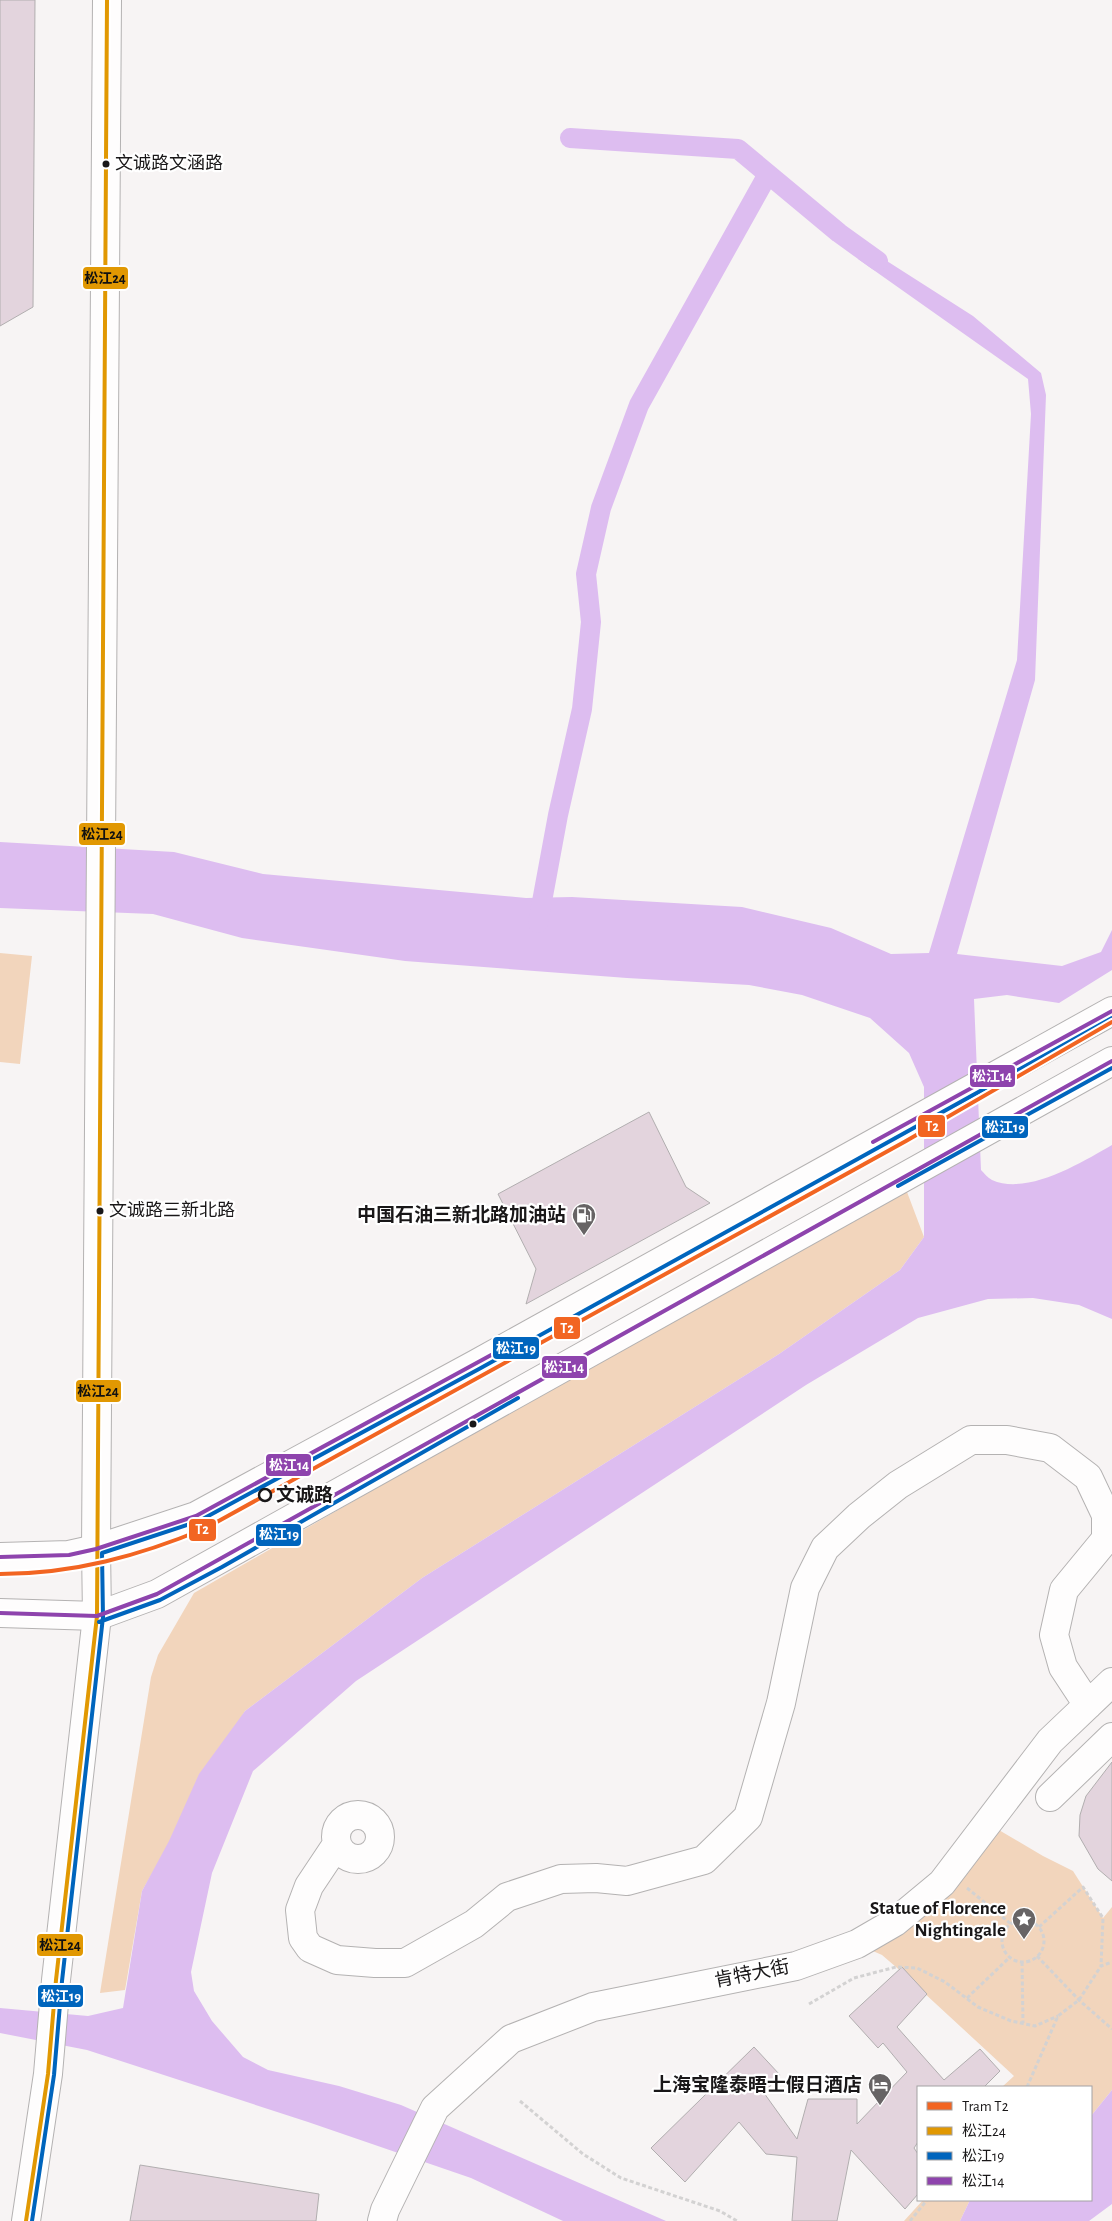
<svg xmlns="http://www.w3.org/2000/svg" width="1112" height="2221" font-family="'Alegreya Sans','Noto Sans SC',sans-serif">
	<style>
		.green { fill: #f2d5bc }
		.water { fill: #ddbdf0 }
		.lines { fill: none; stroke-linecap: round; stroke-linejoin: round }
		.canal { stroke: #ddbdf0; stroke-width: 20 }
		.building { fill: #e3d4dd; stroke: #b1aeaf }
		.minor-casing { stroke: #b4b2b2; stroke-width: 30 }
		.major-casing { stroke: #b4b2b2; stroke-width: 30 }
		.path { stroke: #d3d2d2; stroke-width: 3; stroke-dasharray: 4 2.5; stroke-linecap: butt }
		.minor { stroke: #fefdfd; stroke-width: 28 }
		.major { stroke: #fefdfd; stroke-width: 28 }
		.bus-1-casing { stroke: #fff; stroke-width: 8 }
		.bus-2-casing { stroke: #fff; stroke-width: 8 }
		.bus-3-casing { stroke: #fff; stroke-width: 8 }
		.bus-1 { stroke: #e19802; stroke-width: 4 }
		.bus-2 { stroke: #0065bd; stroke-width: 4 }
		.bus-3 { stroke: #8e44ad; stroke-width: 4 }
		.tram-1-casing { stroke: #fff; stroke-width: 8 }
		.tram-1 { stroke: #f26522; stroke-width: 4 }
		.bus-dot { fill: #191718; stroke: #fff; stroke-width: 2 }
		.stop-dot { fill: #fff; stroke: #191718; stroke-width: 2.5 }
		.labels { text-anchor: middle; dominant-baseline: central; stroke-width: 4.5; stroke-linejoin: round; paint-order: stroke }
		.bus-label { font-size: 18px; fill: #191718; stroke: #fff; text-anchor: start }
		.poi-label { font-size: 19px; font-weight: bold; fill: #191718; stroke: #fff; text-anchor: end }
		.stop-label { font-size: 19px; font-weight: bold; fill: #191718; stroke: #fff; text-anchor: start }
		.street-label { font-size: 19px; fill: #191718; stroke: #fff }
		.line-badge { stroke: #fff; stroke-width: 2 }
		.badge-label { font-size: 14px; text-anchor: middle; font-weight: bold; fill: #fff }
		.pale-badge-label { font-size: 14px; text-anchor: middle; font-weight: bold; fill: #111 }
	</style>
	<rect width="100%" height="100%" fill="#f7f4f4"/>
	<!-- green -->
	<path class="green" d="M 0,953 L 32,956 L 20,1064 L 0,1062 Z
		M 904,1184 L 924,1237 L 900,1270 L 779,1354 L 422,1578 L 245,1711 L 142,1891 L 125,1990 L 100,1993 L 151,1677 L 158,1655 L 194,1593 Z
		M 987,1823 L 1043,1856 L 1073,1871 L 1103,1918 L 1112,1907 L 1112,2090 L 1091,2116 L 1091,2087 L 1002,2087 L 1014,2076 L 896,1967 L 882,1955 L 857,1944 Z
		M 923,2200 L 970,2200 L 960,2221 L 904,2221 Z"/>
	<!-- water -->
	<path class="water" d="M 854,240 L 973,316 L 1041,373 L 1046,395 L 1035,680 L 957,954 L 1062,966 L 1101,952 L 1112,930 L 1112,970 L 1059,1003 L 1007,995 L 974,999 L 981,1170 C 984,1173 988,1178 992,1180 C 1028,1196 1082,1162 1112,1145 L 1112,1319 L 1079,1305 L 1033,1298 L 988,1299 L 918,1318 L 806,1385 L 356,1681 L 253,1771 L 212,1873 L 191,1972 L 194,1991 L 212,2021 L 243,2057 L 268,2070 L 339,2086 L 401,2105 L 666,2221 L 563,2221 L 471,2178 L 308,2122 L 87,2050 L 0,2033 L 0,2008 L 88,2016 L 123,2008 L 142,1891 L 169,1841 L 199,1774 L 245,1711 L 422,1578 L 779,1354 L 900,1270 L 924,1237 L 924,1087 L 909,1053 L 870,1018 L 802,995 L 749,985 L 627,978 L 405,961 L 242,938 L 153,914 L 0,908 L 0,842 L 174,852 L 263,874 L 526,898 L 572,897 L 742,907 L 831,928 L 891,954 L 929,953 L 1017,660 L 1031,414 L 1028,379 L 858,259 Z
		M 1112,2090 L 1112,2204 L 1089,2221 L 960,2221 L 970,2200 L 1091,2200 L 1091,2116 Z"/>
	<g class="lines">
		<!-- canal -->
		<path class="canal" d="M 570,138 L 738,149 L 839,233 L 878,261
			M 538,923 L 558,815 L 582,709 L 591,622 L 586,574 L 601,508 L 639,405 L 768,174"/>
	</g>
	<!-- building -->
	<path class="building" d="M 0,0 L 35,0 L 33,307 L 0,326 Z
		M 649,1112 L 686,1187 L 710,1203 L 526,1304 L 536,1269 L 498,1194 Z
		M 1112,1762 L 1112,1881 L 1098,1869 L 1079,1836 L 1080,1815 L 1086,1796 Z
		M 902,1967 L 927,1994 L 897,2027 L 944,2080 L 980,2049 L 1000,2071 L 984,2087 L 918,2087 L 918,2142 L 914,2148 L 918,2154 L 918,2194 L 905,2209 L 851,2150 L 837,2221 L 792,2221 L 797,2157 L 766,2154 L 739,2122 L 685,2182 L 651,2148 L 754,2047 L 780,2075 L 764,2093 L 797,2139 L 808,2099 L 857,2099 L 857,2124 L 907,2072 L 883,2043 L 878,2048 L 849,2016 Z
		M 140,2165 L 319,2194 L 316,2221 L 130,2221 Z"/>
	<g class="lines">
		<!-- minor casing -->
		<g class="minor-casing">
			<path id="minor" d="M 1050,1797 L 1112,1737
				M336 1837a22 22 0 1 1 44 0a22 22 0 1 1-44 0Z
				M 337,1844 L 309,1886 L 300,1910 L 303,1938 L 310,1948 L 337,1960 L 375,1963 L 405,1963 L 474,1924 L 507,1897 L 561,1879 L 596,1878 L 627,1881 L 704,1860 L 748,1817 L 781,1703 L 805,1588 L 825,1548 L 859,1516 L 898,1485 L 971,1440 L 1007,1440 L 1050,1448 L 1088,1477 L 1106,1515 L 1106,1539 L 1064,1590 L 1054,1635 L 1063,1667 L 1088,1705
				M 26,2221 L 48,2074 L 56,1980 L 97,1616 L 96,1549 L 107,0
				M 382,2221 L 385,2210 L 435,2108 L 511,2039 L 593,2007 L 796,1966 L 857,1944 L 895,1922 L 942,1883 L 1050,1741 L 1112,1682"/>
		</g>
		<!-- major casing -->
		<g class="major-casing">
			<path id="major" d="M 0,1557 L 69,1555 L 96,1549 L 196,1516 L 476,1364 L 1112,1011
				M 0,1613 L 97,1616 L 157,1594 L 1112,1061"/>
		</g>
		<!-- path -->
		<path class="path" d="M 967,1888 L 1011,1924
			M1002 1941a21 21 0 1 1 42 0a21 21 0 1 1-42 0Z
			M 1039,1927 L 1083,1887 L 1103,1918 L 1101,1966
			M 1037,1956 L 1079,2000 L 1112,2029
			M 1022,1962 L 1023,2023
			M 967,1998 L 1010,1957
			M 809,2004 L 854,1978 L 896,1967 L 917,1968 L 945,1982 L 978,2007 L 1011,2021 L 1035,2026 L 1058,2016
			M 1027,2087 L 1058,2016 L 1079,2000 L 1101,1966 L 1112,1962
			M 520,2101 L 583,2154 L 621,2178 L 720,2211 L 737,2221
			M 910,2221 L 927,2200"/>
		<!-- minor -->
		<use href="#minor" class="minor"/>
		<!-- major -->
		<use href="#major" class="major"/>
		<!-- bus-1 casing -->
		<g class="bus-1-casing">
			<path id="bus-1" d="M 26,2221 L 48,2074 L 56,1980 L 97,1616 L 107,0"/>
		</g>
		<!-- bus-2 casing -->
		<g class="bus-2-casing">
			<path id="bus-2" d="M 898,1186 L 1112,1068
				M 99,1622 L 160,1600 L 222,1567 L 518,1398
				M 32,2221 L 54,2075 L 62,1981 L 103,1617 L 102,1553 L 199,1521 L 479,1369 L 1112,1018"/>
		</g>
		<!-- bus-3 casing -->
		<g class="bus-3-casing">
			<path id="bus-3" d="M 873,1142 L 1112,1011
				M 0,1557 L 69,1555 L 96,1549 L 196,1516 L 493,1354
				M 0,1613 L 97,1616 L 157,1594 L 1112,1061"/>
		</g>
		<!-- bus-1 -->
		<use href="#bus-1" class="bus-1"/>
		<!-- bus-2 -->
		<use href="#bus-2" class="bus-2"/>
		<!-- bus-3 -->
		<use href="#bus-3" class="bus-3"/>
		<!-- tram-1 casing -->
		<g class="tram-1-casing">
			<path id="tram-1" d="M 0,1574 C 73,1574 139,1556 206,1528 L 906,1141 L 1112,1022"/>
		</g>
		<!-- tram-1 -->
		<use href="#tram-1" class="tram-1"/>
	</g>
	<!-- icons -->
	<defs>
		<g id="fuel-pin" transform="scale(1.25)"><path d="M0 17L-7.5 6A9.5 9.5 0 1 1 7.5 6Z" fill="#676465" stroke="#fff"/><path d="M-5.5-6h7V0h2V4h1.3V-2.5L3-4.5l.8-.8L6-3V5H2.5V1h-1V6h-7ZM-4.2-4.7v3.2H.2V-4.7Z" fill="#fff"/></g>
		<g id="sight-pin" transform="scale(1.25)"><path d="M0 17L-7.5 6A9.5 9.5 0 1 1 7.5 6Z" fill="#676465" stroke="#fff"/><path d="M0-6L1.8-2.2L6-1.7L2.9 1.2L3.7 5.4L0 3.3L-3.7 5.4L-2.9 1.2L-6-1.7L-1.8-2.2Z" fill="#fff"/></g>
		<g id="hotel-pin" transform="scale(1.25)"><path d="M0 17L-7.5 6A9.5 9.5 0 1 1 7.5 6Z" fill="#676465" stroke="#fff"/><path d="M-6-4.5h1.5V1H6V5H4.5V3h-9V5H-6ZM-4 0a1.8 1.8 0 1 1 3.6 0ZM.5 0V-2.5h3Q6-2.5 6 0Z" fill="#fff"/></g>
	</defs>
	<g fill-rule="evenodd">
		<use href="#fuel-pin" x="584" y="1215"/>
		<use href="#sight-pin" x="1024" y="1919"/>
		<use href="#hotel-pin" x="880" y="2085"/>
	</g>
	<!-- markers -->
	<g class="bus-dot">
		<circle cx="106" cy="164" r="4.5"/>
		<circle cx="100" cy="1211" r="4.5"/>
		<circle cx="473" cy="1424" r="4.5"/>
	</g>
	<circle class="stop-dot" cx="265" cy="1495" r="6"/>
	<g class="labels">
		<!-- bus labels -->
		<g class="bus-label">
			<text x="115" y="164">文诚路文涵路</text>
			<text x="109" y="1211">文诚路三新北路</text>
		</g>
		<!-- poi labels -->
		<g class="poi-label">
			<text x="566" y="1215">中国石油三新北路加油站</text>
			<text x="1006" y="1908">Statue of Florence<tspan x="1006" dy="22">Nightingale</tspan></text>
			<text x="862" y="2085">上海宝隆泰晤士假日酒店</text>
		</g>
		<!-- stop labels -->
		<g class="stop-label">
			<text x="276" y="1495">文诚路</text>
		</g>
		<!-- street labels -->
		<g class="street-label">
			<text transform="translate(752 1974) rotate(-11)">肯特大街</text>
		</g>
	</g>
	<g class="line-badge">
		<rect x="82" y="266" width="47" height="24" rx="5" fill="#e19802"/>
		<rect x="78" y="822" width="48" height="24" rx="5" fill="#e19802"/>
		<rect x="969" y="1064" width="47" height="24" rx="5" fill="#8e44ad"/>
		<rect x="917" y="1114" width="29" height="24" rx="5" fill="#f26522"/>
		<rect x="981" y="1115" width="48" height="24" rx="5" fill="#0065bd"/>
		<rect x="553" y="1316" width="28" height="24" rx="5" fill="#f26522"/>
		<rect x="492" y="1336" width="48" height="24" rx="5" fill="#0065bd"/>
		<rect x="541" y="1355" width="47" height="24" rx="5" fill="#8e44ad"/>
		<rect x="75" y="1379" width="47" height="24" rx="5" fill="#e19802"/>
		<rect x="265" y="1453" width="47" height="24" rx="5" fill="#8e44ad"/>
		<rect x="188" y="1518" width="29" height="24" rx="5" fill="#f26522"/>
		<rect x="255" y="1523" width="47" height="24" rx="5" fill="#0065bd"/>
		<rect x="36" y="1933" width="48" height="24" rx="5" fill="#e19802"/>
		<rect x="37" y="1984" width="47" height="24" rx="5" fill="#0065bd"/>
	</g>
	<g class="badge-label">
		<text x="992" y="1081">松江14</text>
		<text x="932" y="1131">T2</text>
		<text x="1005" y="1132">松江19</text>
		<text x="567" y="1333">T2</text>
		<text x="516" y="1353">松江19</text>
		<text x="564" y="1372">松江14</text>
		<text x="289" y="1470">松江14</text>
		<text x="202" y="1534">T2</text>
		<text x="279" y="1539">松江19</text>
		<text x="61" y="2001">松江19</text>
	</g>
	<g class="pale-badge-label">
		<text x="105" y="283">松江24</text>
		<text x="102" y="839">松江24</text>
		<text x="98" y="1396">松江24</text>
		<text x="60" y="1950">松江24</text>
	</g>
	<!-- legend -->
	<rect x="917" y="2086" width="175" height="115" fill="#ffffff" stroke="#a3a2a3"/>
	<rect x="927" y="2102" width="25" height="8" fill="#f26522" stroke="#a3a2a3"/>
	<text x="962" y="2111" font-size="15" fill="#191718">Tram T2</text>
	<rect x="927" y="2127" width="25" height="8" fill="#e19802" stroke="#a3a2a3"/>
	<text x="962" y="2136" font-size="15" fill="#191718">松江24</text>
	<rect x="927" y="2152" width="25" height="8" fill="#0065bd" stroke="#a3a2a3"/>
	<text x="962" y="2161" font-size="15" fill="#191718">松江19</text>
	<rect x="927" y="2177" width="25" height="8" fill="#8e44ad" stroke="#a3a2a3"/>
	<text x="962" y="2186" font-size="15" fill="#191718">松江14</text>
</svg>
